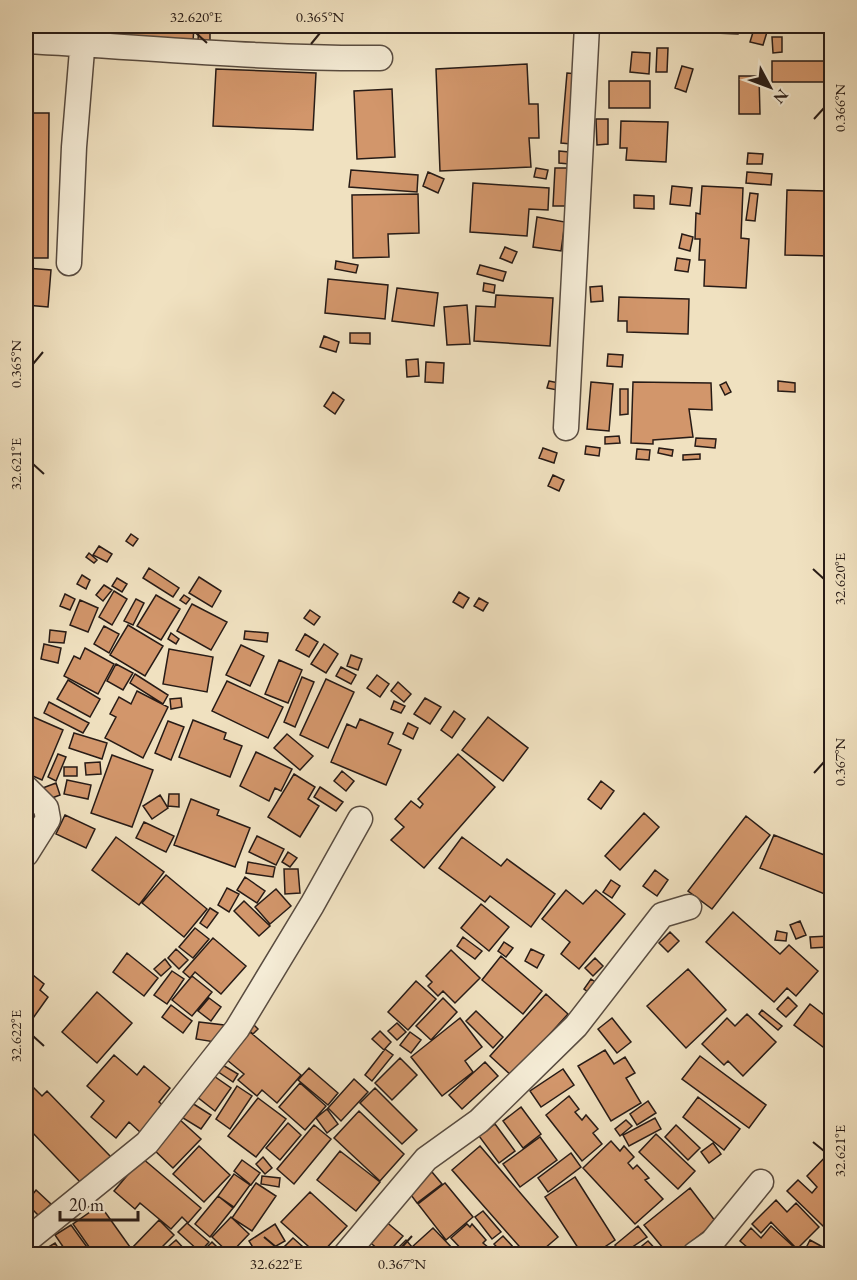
<svg xmlns="http://www.w3.org/2000/svg" width="857" height="1280" font-family="'EB Garamond',serif">
	<style>
		.building { fill: #d2966b; stroke: #271b16; stroke-width: 1.5 }
		.lines { fill: none; stroke-linecap: round; stroke-linejoin: round }
		.minor-casing { stroke: #594c40; stroke-width: 27 }
		.minor { stroke: #f5ecd6; stroke-width: 24 }
		.ticks { fill: none; stroke: #271b16; stroke-width: 2 }
		.neatline { fill: none; stroke: #271b16; stroke-width: 2 }
		.ticks-label { font-size: 15px; text-anchor: middle; fill: #271b16 }
	</style>
	<rect width="100%" height="100%" fill="#f0e1c0"/>
	<filter id="stains"><feTurbulence type="fractalNoise" baseFrequency=".00333" numOctaves="4"/><feColorMatrix values="0 0 0 0 .2 0 0 0 0 .09 0 0 0 0 .02 0 0 0 .5 -.17"/></filter>
	<radialGradient id="worn" r=".72"><stop offset=".6" stop-color="#630" stop-opacity="0"/><stop offset="1" stop-color="#630" stop-opacity=".3"/></radialGradient>
	<!-- building -->
	<path class="building" d="M 106,26 L 194,26 L 193,42 L 105,37 Z
		M 199,26 L 210,26 L 210,41 L 198,40 Z
		M 619,26 L 739,26 L 738,34 L 619,29 Z
		M 754,29 L 767,32 L 763,45 L 750,42 Z
		M 772,37 L 782,37 L 782,52 L 773,53 Z
		M 657,48 L 668,48 L 667,72 L 656,72 Z
		M 632,52 L 650,53 L 649,74 L 630,72 Z
		M 772,61 L 830,61 L 830,82 L 772,82 Z
		M 527,64 L 529,104 L 538,104 L 539,138 L 529,138 L 531,167 L 440,171 L 436,69 Z
		M 682,66 L 693,69 L 686,92 L 675,88 Z
		M 216,69 L 316,73 L 313,130 L 213,126 Z
		M 567,73 L 577,74 L 571,144 L 561,143 Z
		M 739,76 L 759,76 L 760,114 L 739,114 Z
		M 609,81 L 650,81 L 650,108 L 609,108 Z
		M 392,89 L 395,157 L 357,159 L 354,91 Z
		M 26,113 L 49,113 L 48,258 L 26,258 Z
		M 596,119 L 608,119 L 608,144 L 597,145 Z
		M 621,121 L 668,122 L 666,162 L 626,160 L 627,148 L 620,148 Z
		M 559,151 L 569,152 L 569,164 L 559,163 Z
		M 748,153 L 763,154 L 762,164 L 747,164 Z
		M 536,168 L 548,170 L 546,179 L 534,177 Z
		M 555,168 L 571,168 L 570,206 L 553,206 Z
		M 351,170 L 418,175 L 417,192 L 349,187 Z
		M 428,172 L 444,179 L 438,193 L 423,186 Z
		M 747,172 L 772,174 L 771,185 L 746,183 Z
		M 473,183 L 549,188 L 548,210 L 529,209 L 527,236 L 470,232 Z
		M 672,186 L 692,188 L 690,206 L 670,204 Z
		M 702,186 L 743,188 L 741,238 L 749,239 L 746,288 L 704,286 L 705,260 L 699,260 L 700,239 L 695,239 L 696,213 L 700,214 Z
		M 787,190 L 826,191 L 825,217 L 832,217 L 832,256 L 785,255 Z
		M 750,193 L 758,194 L 755,221 L 746,220 Z
		M 418,194 L 419,233 L 388,234 L 389,257 L 353,258 L 352,195 Z
		M 634,195 L 654,196 L 654,209 L 634,208 Z
		M 537,217 L 565,222 L 561,251 L 533,247 Z
		M 682,234 L 693,237 L 690,251 L 679,248 Z
		M 505,247 L 517,252 L 512,263 L 500,258 Z
		M 677,258 L 690,260 L 688,272 L 675,270 Z
		M 336,261 L 358,265 L 356,273 L 335,269 Z
		M 480,265 L 506,272 L 503,281 L 477,274 Z
		M 26,268 L 51,270 L 48,307 L 26,305 Z
		M 328,279 L 388,285 L 385,319 L 325,313 Z
		M 484,283 L 495,285 L 494,293 L 483,291 Z
		M 602,286 L 603,301 L 591,302 L 590,287 Z
		M 397,288 L 438,293 L 434,326 L 392,321 Z
		M 496,295 L 553,298 L 550,346 L 474,341 L 476,306 L 495,307 Z
		M 619,297 L 689,299 L 688,334 L 627,332 L 627,321 L 618,321 Z
		M 467,305 L 470,344 L 447,345 L 444,307 Z
		M 350,333 L 370,333 L 370,344 L 350,343 Z
		M 324,336 L 339,342 L 336,352 L 320,347 Z
		M 608,354 L 623,355 L 622,367 L 607,366 Z
		M 418,359 L 419,376 L 407,377 L 406,360 Z
		M 426,362 L 444,363 L 443,383 L 425,382 Z
		M 549,381 L 559,383 L 557,390 L 547,388 Z
		M 778,381 L 795,383 L 795,392 L 778,391 Z
		M 591,382 L 613,384 L 609,431 L 587,429 Z
		M 633,382 L 711,383 L 712,410 L 689,409 L 693,437 L 653,440 L 653,444 L 631,443 Z
		M 726,382 L 731,392 L 725,395 L 720,385 Z
		M 620,389 L 628,389 L 628,414 L 620,415 Z
		M 828,391 L 832,391 L 832,430 L 827,430 Z
		M 333,392 L 344,400 L 335,414 L 324,406 Z
		M 619,436 L 620,443 L 605,444 L 605,437 Z
		M 696,438 L 716,439 L 715,448 L 695,446 Z
		M 586,446 L 600,448 L 599,456 L 585,454 Z
		M 543,448 L 557,453 L 554,463 L 539,458 Z
		M 659,448 L 673,450 L 672,456 L 658,453 Z
		M 637,449 L 650,450 L 649,460 L 636,459 Z
		M 700,454 L 700,459 L 683,460 L 683,455 Z
		M 553,475 L 564,480 L 559,491 L 548,486 Z
		M 131,534 L 138,539 L 133,546 L 126,541 Z
		M 99,546 L 112,554 L 107,562 L 93,555 Z
		M 89,553 L 97,560 L 94,563 L 86,557 Z
		M 149,568 L 179,588 L 173,597 L 143,578 Z
		M 82,575 L 90,580 L 86,589 L 77,584 Z
		M 199,577 L 221,591 L 212,607 L 189,593 Z
		M 117,578 L 127,584 L 122,592 L 112,586 Z
		M 104,585 L 112,590 L 103,601 L 96,595 Z
		M 114,591 L 127,599 L 112,625 L 99,617 Z
		M 459,592 L 469,598 L 463,608 L 453,602 Z
		M 65,594 L 75,599 L 70,610 L 60,606 Z
		M 156,595 L 180,609 L 161,640 L 137,626 Z
		M 184,595 L 190,599 L 186,604 L 180,600 Z
		M 479,598 L 488,603 L 483,611 L 474,606 Z
		M 136,599 L 144,603 L 133,625 L 124,621 Z
		M 80,600 L 98,608 L 88,632 L 70,625 Z
		M 192,604 L 227,622 L 211,650 L 177,631 Z
		M 310,610 L 320,617 L 314,625 L 304,618 Z
		M 128,625 L 163,646 L 145,676 L 110,655 Z
		M 104,626 L 119,634 L 109,653 L 94,644 Z
		M 50,630 L 66,632 L 64,643 L 49,642 Z
		M 245,631 L 268,633 L 267,642 L 244,639 Z
		M 171,633 L 179,639 L 176,644 L 168,639 Z
		M 305,634 L 318,642 L 309,657 L 296,650 Z
		M 44,644 L 61,648 L 58,663 L 41,659 Z
		M 324,644 L 338,654 L 326,673 L 311,664 Z
		M 241,645 L 264,656 L 250,686 L 226,675 Z
		M 85,648 L 114,664 L 98,694 L 64,676 L 74,656 L 80,659 Z
		M 169,649 L 213,657 L 207,692 L 163,684 Z
		M 351,655 L 362,659 L 358,670 L 347,666 Z
		M 279,660 L 302,670 L 288,703 L 265,694 Z
		M 116,664 L 133,673 L 123,690 L 107,681 Z
		M 341,667 L 356,675 L 351,684 L 336,676 Z
		M 135,674 L 168,695 L 163,704 L 130,683 Z
		M 377,675 L 389,684 L 380,697 L 367,688 Z
		M 302,677 L 314,682 L 295,727 L 284,722 Z
		M 326,679 L 354,692 L 328,748 L 300,735 Z
		M 68,680 L 100,699 L 90,717 L 57,699 Z
		M 227,681 L 283,707 L 268,738 L 212,711 Z
		M 398,682 L 411,694 L 404,702 L 391,691 Z
		M 137,691 L 168,707 L 143,758 L 105,738 L 116,717 L 110,714 L 119,697 L 131,704 Z
		M 181,698 L 182,707 L 171,709 L 170,699 Z
		M 425,698 L 441,707 L 430,724 L 414,714 Z
		M 394,701 L 405,706 L 401,713 L 391,709 Z
		M 49,702 L 89,723 L 83,733 L 44,713 Z
		M 454,711 L 465,719 L 452,738 L 441,730 Z
		M 31,716 L 63,730 L 42,780 L 26,773 L 26,730 Z
		M 488,717 L 528,748 L 503,781 L 462,750 Z
		M 360,719 L 393,733 L 388,744 L 401,750 L 386,785 L 331,762 L 347,724 L 356,728 Z
		M 193,720 L 226,733 L 224,739 L 242,746 L 230,777 L 179,757 Z
		M 168,721 L 184,727 L 171,760 L 155,753 Z
		M 408,723 L 418,728 L 413,739 L 403,734 Z
		M 74,733 L 107,743 L 102,759 L 69,748 Z
		M 287,734 L 313,756 L 300,770 L 274,748 Z
		M 256,752 L 292,769 L 281,791 L 275,788 L 269,801 L 240,786 Z
		M 58,754 L 66,757 L 56,781 L 48,777 Z
		M 458,754 L 495,787 L 424,868 L 391,840 L 404,827 L 395,819 L 411,801 L 420,808 L 423,804 L 418,799 Z
		M 112,755 L 153,770 L 132,827 L 91,813 Z
		M 100,762 L 101,774 L 86,775 L 85,763 Z
		M 64,767 L 77,767 L 77,776 L 64,776 Z
		M 342,771 L 354,781 L 346,791 L 334,781 Z
		M 294,774 L 315,787 L 308,799 L 319,806 L 300,837 L 268,817 Z
		M 67,780 L 91,785 L 88,799 L 64,794 Z
		M 601,781 L 614,791 L 601,809 L 588,799 Z
		M 56,783 L 60,795 L 44,801 L 40,789 Z
		M 320,787 L 343,802 L 336,811 L 314,797 Z
		M 169,794 L 179,794 L 179,807 L 168,806 Z
		M 160,795 L 168,808 L 152,819 L 143,806 Z
		M 191,799 L 219,810 L 217,815 L 250,828 L 235,867 L 174,845 Z
		M 644,813 L 659,827 L 620,870 L 605,856 Z
		M 65,815 L 95,829 L 86,848 L 56,834 Z
		M 746,816 L 770,835 L 712,909 L 688,891 Z
		M 144,822 L 174,836 L 166,852 L 136,838 Z
		M 774,835 L 832,858 L 832,897 L 760,868 Z
		M 257,836 L 284,849 L 276,865 L 249,852 Z
		M 116,837 L 164,872 L 139,905 L 92,870 Z
		M 462,837 L 501,866 L 507,859 L 555,894 L 531,927 L 490,896 L 485,902 L 439,868 Z
		M 288,852 L 297,858 L 290,867 L 282,862 Z
		M 248,862 L 275,867 L 273,877 L 246,873 Z
		M 284,869 L 298,869 L 300,893 L 285,894 Z
		M 655,870 L 668,880 L 657,896 L 643,886 Z
		M 166,875 L 207,909 L 184,937 L 142,903 Z
		M 245,877 L 265,891 L 257,903 L 237,890 Z
		M 611,880 L 620,886 L 612,898 L 603,892 Z
		M 227,888 L 239,894 L 229,912 L 218,905 Z
		M 276,889 L 291,906 L 270,924 L 255,907 Z
		M 566,890 L 583,904 L 596,890 L 625,914 L 579,969 L 561,954 L 570,942 L 542,919 Z
		M 244,901 L 270,926 L 259,936 L 234,911 Z
		M 481,904 L 509,927 L 489,951 L 461,928 Z
		M 210,908 L 218,913 L 207,928 L 200,923 Z
		M 733,912 L 780,954 L 789,945 L 818,971 L 796,996 L 787,988 L 774,1002 L 706,942 Z
		M 800,921 L 806,935 L 796,939 L 790,925 Z
		M 195,928 L 209,939 L 193,958 L 179,947 Z
		M 777,931 L 787,933 L 786,941 L 775,940 Z
		M 670,932 L 679,941 L 668,952 L 659,943 Z
		M 829,936 L 829,947 L 811,948 L 810,937 Z
		M 463,937 L 482,951 L 475,959 L 457,946 Z
		M 213,938 L 246,966 L 221,994 L 195,972 L 190,978 L 183,972 Z
		M 504,942 L 513,948 L 506,957 L 498,951 Z
		M 176,949 L 188,960 L 179,969 L 168,958 Z
		M 531,949 L 544,955 L 537,968 L 525,961 Z
		M 451,950 L 480,978 L 455,1003 L 443,991 L 438,996 L 428,986 L 432,982 L 426,976 Z
		M 127,953 L 158,978 L 144,996 L 113,972 Z
		M 501,956 L 542,991 L 523,1014 L 482,980 Z
		M 595,958 L 603,966 L 593,976 L 585,968 Z
		M 165,959 L 171,967 L 161,976 L 154,969 Z
		M 688,969 L 726,1010 L 686,1048 L 647,1006 Z
		M 28,971 L 44,984 L 40,990 L 48,997 L 26,1028 L 26,974 Z
		M 172,971 L 184,979 L 167,1004 L 154,995 Z
		M 192,976 L 212,992 L 192,1016 L 172,1000 Z
		M 591,979 L 598,984 L 591,994 L 584,989 Z
		M 416,981 L 436,999 L 408,1030 L 388,1012 Z
		M 832,985 L 832,1001 L 824,993 Z
		M 97,992 L 132,1023 L 97,1063 L 62,1032 Z
		M 546,994 L 568,1014 L 512,1076 L 490,1056 Z
		M 788,997 L 797,1006 L 786,1017 L 777,1009 Z
		M 209,998 L 221,1007 L 211,1021 L 198,1011 Z
		M 443,998 L 457,1012 L 431,1040 L 416,1026 Z
		M 810,1004 L 832,1021 L 832,1043 L 827,1050 L 794,1025 Z
		M 171,1005 L 192,1021 L 183,1033 L 162,1017 Z
		M 762,1010 L 782,1026 L 778,1030 L 759,1014 Z
		M 476,1011 L 503,1037 L 493,1048 L 466,1021 Z
		M 747,1014 L 776,1042 L 743,1076 L 728,1061 L 724,1065 L 702,1044 L 727,1018 L 735,1026 Z
		M 460,1018 L 482,1047 L 465,1061 L 473,1072 L 442,1096 L 411,1057 Z
		M 612,1018 L 631,1042 L 617,1053 L 598,1029 Z
		M 248,1019 L 258,1029 L 253,1034 L 243,1025 Z
		M 199,1022 L 224,1025 L 221,1043 L 196,1039 Z
		M 397,1023 L 406,1032 L 397,1040 L 388,1031 Z
		M 380,1031 L 391,1042 L 384,1050 L 372,1039 Z
		M 250,1032 L 301,1075 L 277,1103 L 262,1090 L 257,1096 L 238,1080 L 244,1074 L 227,1060 Z
		M 410,1032 L 421,1040 L 411,1053 L 400,1045 Z
		M 385,1049 L 393,1055 L 372,1081 L 365,1075 Z
		M 605,1050 L 614,1064 L 625,1057 L 635,1073 L 626,1078 L 641,1103 L 611,1121 L 578,1066 Z
		M 114,1055 L 137,1075 L 144,1066 L 170,1088 L 159,1102 L 164,1106 L 141,1133 L 129,1122 L 116,1138 L 91,1117 L 104,1101 L 87,1086 Z
		M 700,1056 L 766,1105 L 749,1128 L 682,1079 Z
		M 400,1058 L 417,1075 L 392,1100 L 375,1083 Z
		M 485,1062 L 498,1076 L 462,1109 L 449,1095 Z
		M 221,1064 L 238,1074 L 233,1082 L 217,1071 Z
		M 309,1068 L 338,1093 L 328,1105 L 298,1080 Z
		M 563,1069 L 574,1085 L 541,1107 L 530,1091 Z
		M 211,1074 L 231,1088 L 215,1111 L 196,1096 Z
		M 354,1079 L 368,1092 L 341,1121 L 328,1108 Z
		M 300,1083 L 326,1106 L 305,1130 L 279,1107 Z
		M 30,1084 L 42,1096 L 47,1091 L 111,1157 L 82,1184 L 31,1131 L 26,1136 L 26,1088 Z
		M 237,1086 L 252,1096 L 230,1129 L 216,1119 Z
		M 375,1088 L 417,1130 L 402,1144 L 360,1103 Z
		M 569,1096 L 579,1109 L 575,1112 L 582,1120 L 586,1115 L 598,1129 L 593,1133 L 602,1144 L 582,1161 L 546,1115 Z
		M 698,1097 L 740,1129 L 724,1150 L 683,1117 Z
		M 258,1098 L 286,1119 L 256,1157 L 228,1136 Z
		M 648,1101 L 656,1113 L 637,1125 L 630,1114 Z
		M 192,1103 L 211,1115 L 201,1129 L 183,1118 Z
		M 521,1107 L 541,1134 L 523,1148 L 503,1121 Z
		M 327,1109 L 338,1124 L 327,1133 L 316,1118 Z
		M 359,1111 L 404,1154 L 380,1181 L 334,1138 Z
		M 655,1118 L 661,1129 L 629,1146 L 623,1135 Z
		M 179,1119 L 201,1139 L 173,1168 L 152,1148 Z
		M 626,1120 L 632,1126 L 620,1136 L 615,1129 Z
		M 288,1123 L 301,1135 L 280,1160 L 266,1148 Z
		M 495,1124 L 515,1151 L 499,1163 L 479,1136 Z
		M 314,1125 L 331,1139 L 294,1184 L 277,1169 Z
		M 676,1125 L 700,1148 L 688,1160 L 665,1137 Z
		M 656,1134 L 695,1171 L 678,1189 L 639,1152 Z
		M 540,1137 L 557,1160 L 520,1187 L 503,1164 Z
		M 611,1141 L 620,1151 L 624,1146 L 634,1157 L 628,1163 L 633,1169 L 637,1165 L 649,1178 L 645,1180 L 663,1199 L 635,1224 L 583,1168 Z
		M 713,1143 L 721,1154 L 709,1163 L 701,1152 Z
		M 199,1146 L 230,1175 L 204,1202 L 173,1174 Z
		M 480,1146 L 558,1237 L 538,1254 L 526,1254 L 452,1170 Z
		M 340,1151 L 380,1182 L 356,1211 L 317,1180 Z
		M 571,1153 L 581,1167 L 548,1192 L 538,1178 Z
		M 829,1153 L 832,1156 L 832,1218 L 823,1226 L 787,1191 L 798,1180 L 812,1193 L 817,1187 L 807,1176 Z
		M 263,1157 L 272,1168 L 265,1174 L 256,1164 Z
		M 142,1158 L 201,1208 L 188,1223 L 182,1217 L 171,1229 L 140,1203 L 135,1209 L 114,1191 Z
		M 242,1160 L 260,1173 L 251,1185 L 234,1171 Z
		M 432,1172 L 442,1184 L 417,1203 L 408,1191 Z
		M 234,1174 L 250,1185 L 234,1207 L 218,1196 Z
		M 262,1176 L 280,1178 L 279,1187 L 261,1184 Z
		M 575,1177 L 615,1240 L 594,1254 L 582,1254 L 545,1197 Z
		M 256,1183 L 276,1196 L 252,1231 L 232,1218 Z
		M 445,1183 L 473,1217 L 446,1240 L 418,1204 Z
		M 690,1188 L 716,1222 L 676,1254 L 668,1254 L 644,1225 Z
		M 36,1190 L 51,1204 L 39,1216 L 26,1203 Z
		M 310,1192 L 347,1226 L 321,1254 L 317,1254 L 281,1222 Z
		M 218,1196 L 233,1208 L 210,1237 L 195,1224 Z
		M 776,1200 L 787,1212 L 796,1203 L 819,1227 L 797,1249 L 771,1222 L 761,1233 L 752,1224 Z
		M 100,1205 L 135,1254 L 94,1254 L 73,1224 Z
		M 483,1211 L 501,1232 L 492,1239 L 475,1217 Z
		M 231,1217 L 249,1234 L 230,1254 L 212,1237 Z
		M 159,1220 L 174,1235 L 155,1254 L 139,1254 L 132,1248 Z
		M 384,1220 L 403,1236 L 387,1254 L 384,1254 L 367,1240 Z
		M 187,1223 L 209,1242 L 200,1252 L 178,1232 Z
		M 275,1224 L 285,1241 L 262,1254 L 257,1254 L 249,1241 Z
		M 467,1224 L 470,1227 L 472,1224 L 486,1240 L 483,1243 L 489,1248 L 482,1254 L 466,1254 L 451,1238 Z
		M 71,1225 L 92,1254 L 68,1254 L 55,1235 Z
		M 638,1226 L 647,1237 L 622,1254 L 615,1245 Z
		M 771,1226 L 795,1248 L 790,1254 L 755,1254 L 740,1241 L 751,1228 L 761,1238 Z
		M 433,1228 L 454,1250 L 449,1254 L 392,1254 L 406,1240 L 412,1247 Z
		M 503,1236 L 514,1248 L 507,1254 L 503,1254 L 494,1244 Z
		M 293,1238 L 311,1254 L 290,1254 L 283,1248 Z
		M 176,1240 L 187,1252 L 185,1254 L 160,1254 Z
		M 810,1240 L 832,1252 L 832,1254 L 803,1254 Z
		M 648,1241 L 660,1254 L 632,1254 Z
		M 212,1242 L 222,1252 L 220,1254 L 203,1254 L 201,1253 Z
		M 55,1243 L 62,1254 L 44,1254 L 42,1251 Z
		M 193,1248 L 200,1254 L 187,1254 Z
		M 492,1248 L 498,1254 L 486,1254 Z"/>
	<g class="lines">
		<!-- minor casing -->
		<g class="minor-casing">
			<path id="minor" d="M 26,41 C 144,47 261,59 380,58
				M 69,263 L 74,147 L 84,26
				M 566,428 L 587,26
				M 26,788 L 46,808 L 48,819 L 26,854
				M 26,1241 L 147,1143 L 237,1029 L 312,905 L 360,819
				M 346,1254 L 426,1159 L 479,1121 L 576,1026 L 662,915 L 689,907
				M 695,1254 L 712,1242 L 761,1182"/>
		</g>
		<!-- minor -->
		<use href="#minor" class="minor"/>
	</g>
	<!-- ticks -->
	<path class="ticks" d="M 196,33 L 207,43M 311,44 L 320,33M 814,119 L 824,108M 33,364 L 43,352M 33,464 L 44,474M 813,569 L 824,579M 814,773 L 824,762M 33,1036 L 44,1046M 813,1142 L 824,1151M 264,1237 L 276,1247M 402,1247 L 412,1236"/>
	<!-- margin -->
	<rect width="857" height="1280" fill="none" stroke="#f0e1c0" stroke-width="66"/>
	<!-- north arrow -->
	<g transform="translate(770 87) rotate(131)" stroke="#f5ecd6" stroke-width="4.5" paint-order="stroke">
	<path d="M0-4.5L10 22L0 15L-10 22Z" fill="#271b16"/>
	<text y="-9" font-size="16" font-weight="bold" text-anchor="middle" fill="#271b16">N</text>
	</g>
	<!-- scale -->
	<path d="M60 1211v9h78v-9" fill="none" stroke="#271b16" stroke-width="3"/>
	<text x="69" y="1211" font-size="18" fill="#271b16" stroke="#f5ecd6" stroke-width="4.5" paint-order="stroke">20 m</text>
	<rect x="33" y="33" width="791" height="1214" class="neatline"/>
	<g class="ticks-label">
		<text x="196" y="22">32.620°E</text>
		<text x="320" y="22">0.365°N</text>
		<text transform="translate(840 108) rotate(-90)" y="5">0.366°N</text>
		<text transform="translate(16 364) rotate(-90)" y="5">0.365°N</text>
		<text transform="translate(16 464) rotate(-90)" y="5">32.621°E</text>
		<text transform="translate(840 579) rotate(-90)" y="5">32.620°E</text>
		<text transform="translate(840 762) rotate(-90)" y="5">0.367°N</text>
		<text transform="translate(16 1036) rotate(-90)" y="5">32.622°E</text>
		<text transform="translate(840 1151) rotate(-90)" y="5">32.621°E</text>
		<text x="276" y="1269">32.622°E</text>
		<text x="402" y="1269">0.367°N</text>
	</g>
	<rect width="100%" height="100%" filter="url(#stains)"/>
	<rect width="100%" height="100%" fill="url(#worn)"/>
</svg>
